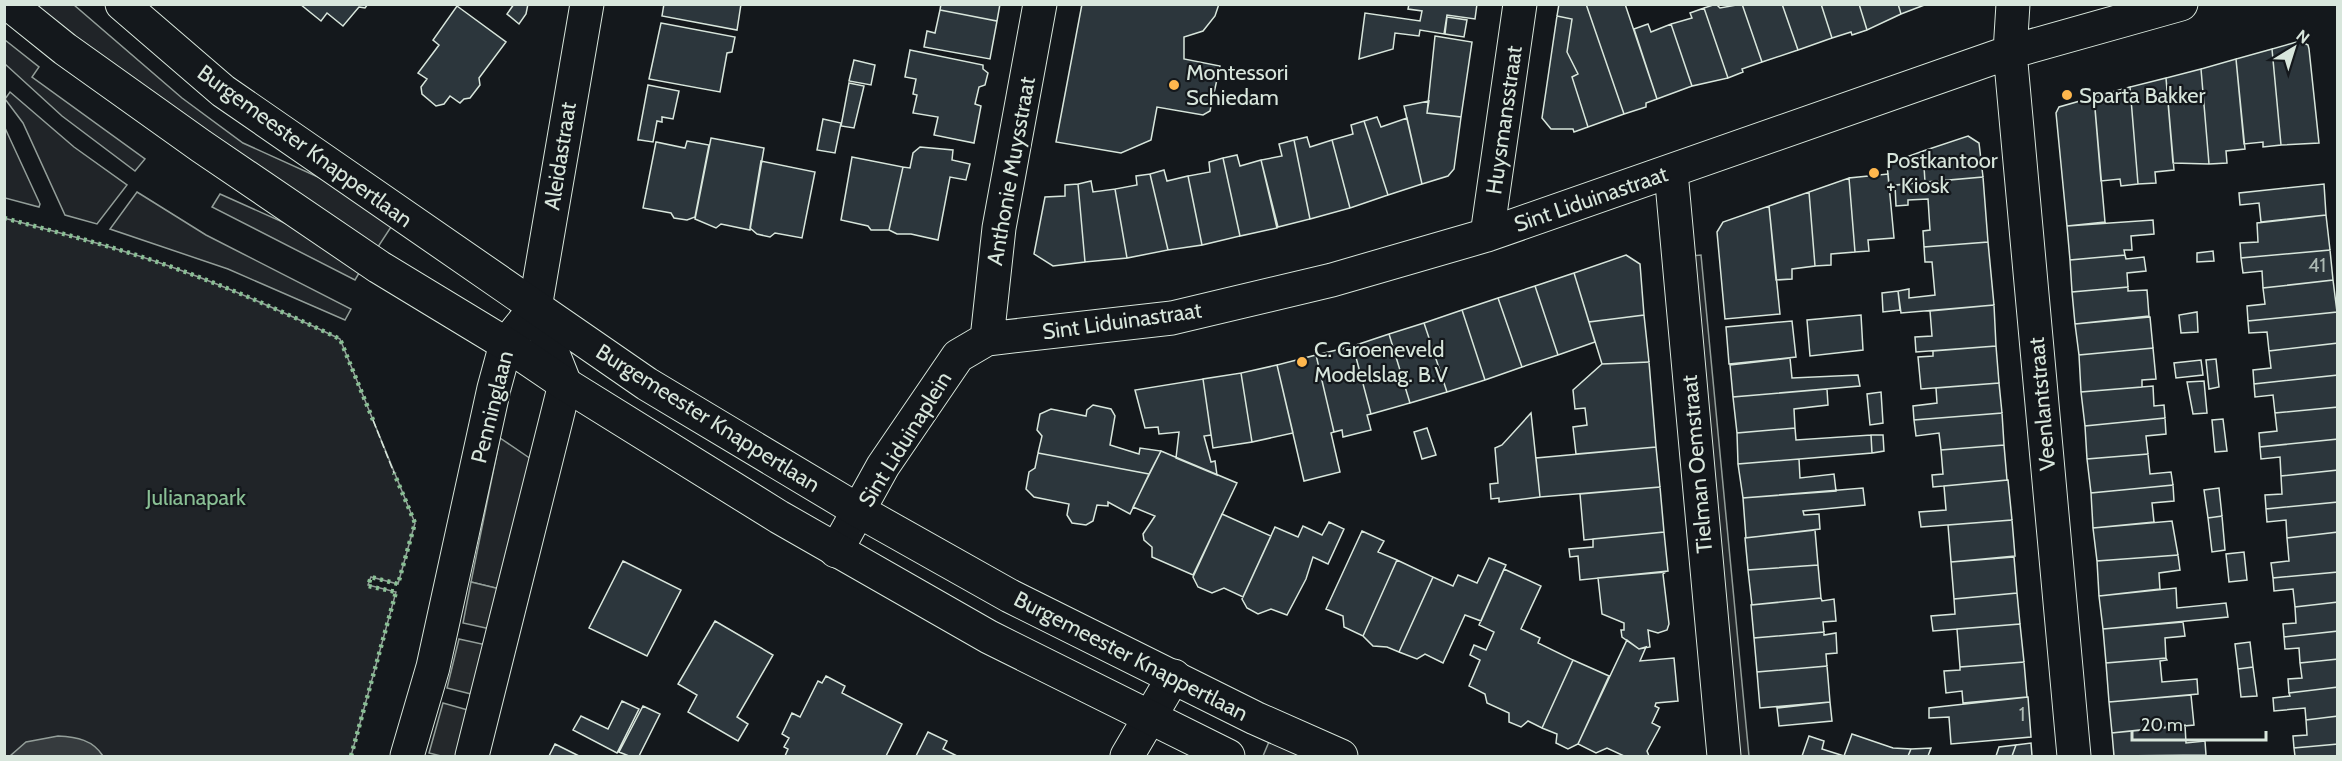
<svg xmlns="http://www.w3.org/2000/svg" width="2342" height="761" font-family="Cabin,sans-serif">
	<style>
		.green { fill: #202428; stroke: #939e99; stroke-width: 1.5 }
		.parking { fill: #24282b; stroke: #939e99; stroke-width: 1.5 }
		.water { fill: #363b3e; stroke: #939e99; stroke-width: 1.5 }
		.building { fill: #2c363c; stroke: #d8e6dc; stroke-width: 1.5 }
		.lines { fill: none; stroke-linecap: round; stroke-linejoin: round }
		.minor-casing { stroke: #d8e6dc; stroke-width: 35 }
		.major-casing { stroke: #d8e6dc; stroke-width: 35 }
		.minor { stroke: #14181c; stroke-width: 33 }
		.major { stroke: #14181c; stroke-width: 33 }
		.hedge { stroke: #8ac095; stroke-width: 4.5; stroke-dasharray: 3 4.5; stroke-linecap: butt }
		.fence { stroke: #d8e6dc; stroke-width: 1.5; stroke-dasharray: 8 3; stroke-linecap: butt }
		.poi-dot { fill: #ffb74d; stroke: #14181c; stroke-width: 2 }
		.labels { text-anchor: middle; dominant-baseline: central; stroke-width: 4.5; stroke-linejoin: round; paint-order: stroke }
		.number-label { font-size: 20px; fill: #adbab4 }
		.poi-label { font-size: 22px; fill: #d8e6dc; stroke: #14181c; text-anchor: start }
		.street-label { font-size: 22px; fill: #d8e6dc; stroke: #14181c }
		.park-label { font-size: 22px; fill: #8ac095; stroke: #14181c }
	</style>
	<rect width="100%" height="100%" fill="#14181c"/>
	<!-- green -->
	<path class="green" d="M 30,5 L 74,5 L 182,98 L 243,143 L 340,187 L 393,224 L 376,250 L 244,160 Z
		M 5,40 L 39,67 L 32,77 L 145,159 L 135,171 L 62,116 L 5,64 Z
		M 10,92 L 74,147 L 127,185 L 97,224 L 65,215 L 23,123 L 5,99 Z
		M 5,128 L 40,204 L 39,207 L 5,198 Z
		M 137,192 L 206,235 L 351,309 L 345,320 L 228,269 L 110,229 Z
		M 220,194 L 296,228 L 362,268 L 355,280 L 212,207 Z
		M 4,218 C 64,234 123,249 180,270 C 235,290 288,314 340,339 L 415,523 L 398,584 L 371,577 L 368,585 L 396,592 L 351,756 L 5,756 Z
		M 500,438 L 531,459 L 504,590 L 471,582 Z
		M 1271,737 L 1314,756 L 1263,756 Z"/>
	<!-- parking -->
	<path class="parking" d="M 1701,255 L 1749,756 L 1739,756 L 1691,256 Z
		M 471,582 L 504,590 L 495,630 L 463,623 Z
		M 459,639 L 491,646 L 479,696 L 447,688 Z
		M 443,703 L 475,712 L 462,756 L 441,756 L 429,753 Z"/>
	<!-- water -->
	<path class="water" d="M 58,736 C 77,737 93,740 103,756 L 10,756 L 26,742 Z"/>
	<!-- building -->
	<path class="building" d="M 300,4 L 368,4 L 365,8 L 359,7 L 343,26 L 327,13 L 321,21 Z
		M 514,4 L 528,4 L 526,14 L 519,24 L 507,14 Z
		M 664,4 L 741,4 L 737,30 L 662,16 Z
		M 941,4 L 1000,4 L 997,21 L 940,10 Z
		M 1082,4 L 1219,4 L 1215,16 L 1203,31 L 1184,37 L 1184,59 L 1220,66 L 1210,111 L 1203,115 L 1157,107 L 1151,140 L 1121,153 L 1056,142 Z
		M 1409,4 L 1477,4 L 1475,19 L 1447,15 L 1444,34 L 1420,30 L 1419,36 L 1395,33 L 1393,49 L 1359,59 L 1365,13 L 1420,21 L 1422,11 L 1408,9 Z
		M 1559,4 L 1586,4 L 1624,114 L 1588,127 L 1572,77 L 1578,74 L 1567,52 L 1572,19 L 1557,16 Z
		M 1586,4 L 1625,4 L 1657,99 L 1646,103 L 1646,107 L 1624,114 Z
		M 1716,4 L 1720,8 L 1742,4 L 1762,62 L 1742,69 L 1743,72 L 1728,78 L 1704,8 Z
		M 1742,4 L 1782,4 L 1798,50 L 1762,62 Z
		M 1782,4 L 1821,4 L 1832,38 L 1798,50 Z
		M 1821,4 L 1859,4 L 1867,30 L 1852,35 L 1851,32 L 1832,38 Z
		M 1859,4 L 1898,4 L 1901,14 L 1867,30 Z
		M 1898,4 L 1927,4 L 1901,14 Z
		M 457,6 L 506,42 L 479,78 L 480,85 L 470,98 L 464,99 L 460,103 L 450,96 L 444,104 L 436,106 L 422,94 L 421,87 L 427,79 L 418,73 L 439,45 L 433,40 Z
		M 1704,8 L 1728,78 L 1692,86 L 1671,24 L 1692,18 L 1690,13 Z
		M 940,10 L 997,21 L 990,59 L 924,47 L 927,31 L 935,33 Z
		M 1557,16 L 1572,19 L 1567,52 L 1578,74 L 1572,77 L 1588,127 L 1574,132 L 1573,129 L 1551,129 L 1542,118 Z
		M 1447,17 L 1467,20 L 1464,37 L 1445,34 Z
		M 661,23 L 735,37 L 732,52 L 727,53 L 720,92 L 649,79 Z
		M 1648,24 L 1651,32 L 1671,24 L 1692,86 L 1657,99 L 1634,29 Z
		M 1435,36 L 1472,42 L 1461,117 L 1427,113 Z
		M 2300,41 L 2308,45 L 2309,49 L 2319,143 L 2281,145 L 2272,49 Z
		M 2272,49 L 2281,145 L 2263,147 L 2263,142 L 2244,144 L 2236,59 Z
		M 910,50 L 983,65 L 983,69 L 988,73 L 985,85 L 979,87 L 975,104 L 981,106 L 974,143 L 934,135 L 938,117 L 913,113 L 917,95 L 913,94 L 916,79 L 905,77 Z
		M 2236,59 L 2245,149 L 2226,151 L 2227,163 L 2209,164 L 2201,69 Z
		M 854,60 L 875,65 L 871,85 L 849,81 Z
		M 2201,69 L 2209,164 L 2173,163 L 2166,78 Z
		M 2166,78 L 2174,170 L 2155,172 L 2156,183 L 2138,184 L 2130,87 Z
		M 849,83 L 864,86 L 854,128 L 841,126 Z
		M 648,85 L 679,91 L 673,119 L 662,117 L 662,122 L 657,121 L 653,142 L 640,140 L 638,140 L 638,139 Z
		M 2130,87 L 2138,184 L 2121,186 L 2120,179 L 2101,181 L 2094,97 Z
		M 2094,97 L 2105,222 L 2067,226 L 2056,113 L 2059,107 Z
		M 1429,101 L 1427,113 L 1461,117 L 1454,169 L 1448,176 L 1422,184 L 1404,106 Z
		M 1377,117 L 1381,127 L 1407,118 L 1422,184 L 1388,195 L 1364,121 Z
		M 823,119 L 841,123 L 835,153 L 817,150 Z
		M 1364,121 L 1388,195 L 1350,208 L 1332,140 L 1353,134 L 1351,125 Z
		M 1968,136 L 1979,143 L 1983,177 L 1925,182 L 1923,151 Z
		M 1307,137 L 1310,147 L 1332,140 L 1350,208 L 1310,219 L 1294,140 Z
		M 711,138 L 764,148 L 750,230 L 721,224 L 716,228 L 695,219 Z
		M 1294,140 L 1310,219 L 1278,227 L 1261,160 L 1282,156 L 1279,144 Z
		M 687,141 L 709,145 L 695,217 L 687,220 L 674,218 L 671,213 L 643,208 L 656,142 L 685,148 Z
		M 920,147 L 953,150 L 952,160 L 970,164 L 966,180 L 950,177 L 938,240 L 911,234 L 897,234 L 889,230 L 903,167 L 910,168 L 913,153 Z
		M 1923,151 L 1925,182 L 1889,186 L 1887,164 Z
		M 1237,155 L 1240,166 L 1261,160 L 1277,228 L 1240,236 L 1223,158 Z
		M 852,157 L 903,167 L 889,230 L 871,230 L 868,226 L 841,220 Z
		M 1223,158 L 1240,236 L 1202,245 L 1188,176 L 1210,172 L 1209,162 Z
		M 761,161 L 815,172 L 802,238 L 775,233 L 770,237 L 757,234 L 750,228 Z
		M 1164,170 L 1167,181 L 1188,176 L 1202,245 L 1168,250 L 1150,174 Z
		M 1150,174 L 1168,250 L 1127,258 L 1115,189 L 1137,185 L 1136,176 Z
		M 1888,174 L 1894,238 L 1868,240 L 1869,251 L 1855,252 L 1849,178 Z
		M 1983,177 L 1988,242 L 1924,247 L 1923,231 L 1930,230 L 1928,199 L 1908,200 L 1908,205 L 1896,206 L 1895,185 Z
		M 1849,178 L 1855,252 L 1831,254 L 1831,265 L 1815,266 L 1809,192 Z
		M 1091,181 L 1093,192 L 1115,189 L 1127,258 L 1085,262 L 1078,184 Z
		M 1078,184 L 1085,262 L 1053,266 L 1034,254 L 1045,197 L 1065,196 L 1065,185 Z
		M 2324,184 L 2326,215 L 2261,222 L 2259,203 L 2240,205 L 2239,193 Z
		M 1809,192 L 1815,266 L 1792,269 L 1792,279 L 1776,280 L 1769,206 Z
		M 1769,206 L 1780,314 L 1725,319 L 1717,232 L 1723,222 Z
		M 2326,215 L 2330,250 L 2241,258 L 2240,243 L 2258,242 L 2257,223 Z
		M 2153,220 L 2154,234 L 2131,236 L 2132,250 L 2124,250 L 2125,255 L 2070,260 L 2067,226 Z
		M 1988,242 L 1994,305 L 1901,313 L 1898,291 L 1909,289 L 1909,298 L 1935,295 L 1932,262 L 1925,262 L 1924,247 Z
		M 2330,250 L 2333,280 L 2263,288 L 2262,271 L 2243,273 L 2241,258 Z
		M 2213,251 L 2214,261 L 2197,262 L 2197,253 Z
		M 1626,255 L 1640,264 L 1644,315 L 1589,322 L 1574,273 Z
		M 2125,255 L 2126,259 L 2144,257 L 2146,271 L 2127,273 L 2128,287 L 2072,292 L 2070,260 Z
		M 1574,273 L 1595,342 L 1558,355 L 1535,286 Z
		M 2333,280 L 2337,312 L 2248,321 L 2247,306 L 2265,304 L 2263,288 Z
		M 1535,286 L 1558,355 L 1522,367 L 1498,298 Z
		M 2128,287 L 2128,291 L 2147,290 L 2149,316 L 2075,324 L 2072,292 Z
		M 1898,291 L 1900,310 L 1883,312 L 1882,293 Z
		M 1498,298 L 1522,367 L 1485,380 L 1462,310 Z
		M 1994,305 L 1996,346 L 1916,352 L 1915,337 L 1932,336 L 1930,311 Z
		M 1462,310 L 1485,380 L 1447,392 L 1424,323 Z
		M 2197,312 L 2198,332 L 2181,333 L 2179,315 Z
		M 2337,312 L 2338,343 L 2269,351 L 2267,332 L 2249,333 L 2248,321 Z
		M 1644,315 L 1649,362 L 1602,364 L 1589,322 Z
		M 1861,315 L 1863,350 L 1810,356 L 1807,320 Z
		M 2150,317 L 2153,348 L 2079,355 L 2075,324 Z
		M 1792,321 L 1796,357 L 1729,364 L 1726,327 Z
		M 1424,323 L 1447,392 L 1410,403 L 1389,334 Z
		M 1389,334 L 1410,403 L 1371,414 L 1353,346 Z
		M 2338,343 L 2338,375 L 2254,384 L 2253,370 L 2271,368 L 2269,351 Z
		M 1353,346 L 1371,414 L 1367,415 L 1371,430 L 1343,437 L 1342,430 L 1334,432 L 1316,355 Z
		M 1996,346 L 1999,383 L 1921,389 L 1918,357 L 1933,356 L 1933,351 Z
		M 2153,348 L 2156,379 L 2142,380 L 2142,387 L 2081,392 L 2079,355 Z
		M 1316,355 L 1334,432 L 1331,433 L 1340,472 L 1304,481 L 1277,365 Z
		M 1790,358 L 1792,378 L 1858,375 L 1860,386 L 1733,397 L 1730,365 Z
		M 2216,359 L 2219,387 L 2209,389 L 2206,360 Z
		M 2201,360 L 2203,375 L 2176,378 L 2174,363 Z
		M 1649,362 L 1656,447 L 1576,454 L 1573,427 L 1587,425 L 1585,408 L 1575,409 L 1573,390 L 1602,364 Z
		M 1277,365 L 1293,433 L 1252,442 L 1241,373 Z
		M 1241,373 L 1252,442 L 1213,448 L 1203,379 Z
		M 2338,375 L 2338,407 L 2275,413 L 2273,395 L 2255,397 L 2254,384 Z
		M 1203,379 L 1211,435 L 1204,436 L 1211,462 L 1215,461 L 1217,475 L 1176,458 L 1179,432 L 1159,434 L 1158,427 L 1145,428 L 1135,390 Z
		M 2204,381 L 2207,413 L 2193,414 L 2187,382 Z
		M 1999,383 L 2002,413 L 1914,420 L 1913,406 L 1937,403 L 1936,388 Z
		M 2153,386 L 2154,406 L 2164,405 L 2165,418 L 2085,426 L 2081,392 Z
		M 1827,389 L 1828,405 L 1794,409 L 1795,428 L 1737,433 L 1733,397 Z
		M 1881,392 L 1883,423 L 1870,425 L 1867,394 Z
		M 1093,405 L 1111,409 L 1115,416 L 1110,445 L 1139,454 L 1140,448 L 1161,451 L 1149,474 L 1038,453 L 1042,436 L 1037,430 L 1040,414 L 1051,409 L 1086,416 L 1087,410 Z
		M 2338,407 L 2338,439 L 2260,447 L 2259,433 L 2277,431 L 2275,413 Z
		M 1531,413 L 1540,497 L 1499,502 L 1499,498 L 1491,499 L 1490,484 L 1498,483 L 1495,448 L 1502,445 Z
		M 2002,413 L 2004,445 L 1941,450 L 1939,433 L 1916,436 L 1914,420 Z
		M 2165,418 L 2166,434 L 2146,436 L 2148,454 L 2087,459 L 2085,426 Z
		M 2223,419 L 2227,451 L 2215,452 L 2212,420 Z
		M 1427,428 L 1436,455 L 1422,459 L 1414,432 Z
		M 1795,428 L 1796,440 L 1871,435 L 1872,453 L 1738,464 L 1737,433 Z
		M 1871,435 L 1883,435 L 1884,451 L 1872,453 Z
		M 2338,439 L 2338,470 L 2281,476 L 2280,457 L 2261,459 L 2260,447 Z
		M 2004,445 L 2007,480 L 1933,487 L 1932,475 L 1943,474 L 1941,450 Z
		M 1656,447 L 1660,487 L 1540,497 L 1536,458 Z
		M 1161,451 L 1237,483 L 1193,575 L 1152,557 L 1152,547 L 1144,540 L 1143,534 L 1155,516 L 1133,507 Z
		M 1038,453 L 1149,474 L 1130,514 L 1108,502 L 1108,506 L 1097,505 L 1093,521 L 1086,525 L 1072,523 L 1067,515 L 1069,504 L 1034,497 L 1026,489 L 1029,472 L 1035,468 Z
		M 2148,454 L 2150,474 L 2171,472 L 2173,485 L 2091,493 L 2087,459 Z
		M 1799,459 L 1800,478 L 1834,474 L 1836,491 L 1743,498 L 1738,464 Z
		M 2338,470 L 2338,502 L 2266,509 L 2265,495 L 2282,494 L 2281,476 Z
		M 2008,480 L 2012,520 L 1921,527 L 1919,512 L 1946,510 L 1944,486 Z
		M 2173,485 L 2174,501 L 2152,503 L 2154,522 L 2093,528 L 2091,493 Z
		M 1660,487 L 1664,532 L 1584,540 L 1580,494 Z
		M 1863,488 L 1865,505 L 1803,511 L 1804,515 L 1819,514 L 1820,529 L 1746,538 L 1743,498 Z
		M 2219,488 L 2222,516 L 2208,518 L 2204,490 Z
		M 2338,502 L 2338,532 L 2287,538 L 2286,520 L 2267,522 L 2266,509 Z
		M 1222,514 L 1271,536 L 1243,597 L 1224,588 L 1212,593 L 1198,587 L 1193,577 Z
		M 2222,516 L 2225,550 L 2212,552 L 2208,518 Z
		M 2012,520 L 2015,556 L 1951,562 L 1948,525 Z
		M 2172,521 L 2178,555 L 2097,561 L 2093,528 Z
		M 1329,522 L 1344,529 L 1328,564 L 1313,557 L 1306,579 L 1287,615 L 1271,609 L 1258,614 L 1247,608 L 1242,599 L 1275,527 L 1298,537 L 1303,526 L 1322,535 Z
		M 1815,530 L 1818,565 L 1748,570 L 1745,538 Z
		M 1362,531 L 1384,541 L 1378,552 L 1397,560 L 1363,636 L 1344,627 L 1343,616 L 1326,609 Z
		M 1664,532 L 1668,571 L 1580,580 L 1578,556 L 1570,557 L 1569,549 L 1593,547 L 1593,539 Z
		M 2338,532 L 2338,572 L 2273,578 L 2271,563 L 2289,561 L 2287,538 Z
		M 2244,552 L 2247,580 L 2229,582 L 2226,554 Z
		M 2178,555 L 2180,570 L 2159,573 L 2160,589 L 2099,596 L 2097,561 Z
		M 2014,557 L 2017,593 L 1954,599 L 1951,562 Z
		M 1489,558 L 1506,565 L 1481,621 L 1465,615 L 1443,663 L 1425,654 L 1417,659 L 1399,652 L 1433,577 L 1453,586 L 1458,575 L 1477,583 Z
		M 1397,560 L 1433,577 L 1399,652 L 1387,647 L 1373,646 L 1363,636 Z
		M 623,561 L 681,590 L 647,656 L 589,628 Z
		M 1818,565 L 1821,598 L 1752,605 L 1748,570 Z
		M 1504,569 L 1541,586 L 1521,629 L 1540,638 L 1538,643 L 1573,660 L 1542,728 L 1528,721 L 1521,727 L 1509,722 L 1509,713 L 1487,703 L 1485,694 L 1469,686 L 1480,660 L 1470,655 L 1474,645 L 1486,650 L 1494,632 L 1479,625 Z
		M 1666,572 L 1663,574 L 1669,624 L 1667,630 L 1658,633 L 1648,630 L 1650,647 L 1639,649 L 1622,637 L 1621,630 L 1624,630 L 1624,623 L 1602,614 L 1598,578 Z
		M 2338,572 L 2338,602 L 2295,607 L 2293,589 L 2274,591 L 2273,578 Z
		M 2176,588 L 2177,608 L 2226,603 L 2228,617 L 2103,629 L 2099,596 Z
		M 2017,593 L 2020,624 L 1933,631 L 1931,616 L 1955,614 L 1954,599 Z
		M 1821,598 L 1822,601 L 1834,599 L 1836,621 L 1823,622 L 1824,632 L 1754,638 L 1751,605 Z
		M 2338,602 L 2338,631 L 2284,637 L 2283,624 L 2296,623 L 2295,607 Z
		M 715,621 L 773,655 L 737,717 L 748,724 L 738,741 L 688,712 L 697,695 L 678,684 Z
		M 2183,622 L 2185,636 L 2165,638 L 2166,658 L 2106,663 L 2103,629 Z
		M 2020,624 L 2024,662 L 1960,667 L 1957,629 Z
		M 2338,631 L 2338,659 L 2300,663 L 2299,648 L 2285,649 L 2284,637 Z
		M 1824,632 L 1824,635 L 1836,633 L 1837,653 L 1826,654 L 1827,666 L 1757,672 L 1754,638 Z
		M 1627,640 L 1639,649 L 1646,647 L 1640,661 L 1674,658 L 1678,701 L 1656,703 L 1655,706 L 1659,708 L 1652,723 L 1660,727 L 1647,751 L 1649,756 L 1624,756 L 1607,748 L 1596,753 L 1578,744 Z
		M 2250,642 L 2253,667 L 2238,669 L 2235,644 Z
		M 2166,658 L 2167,660 L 2160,661 L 2162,682 L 2197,679 L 2198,694 L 2109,702 L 2106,663 Z
		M 2338,659 L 2338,687 L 2289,693 L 2288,679 L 2302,678 L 2300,663 Z
		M 1573,660 L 1609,676 L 1578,744 L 1568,749 L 1556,743 L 1557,734 L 1542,728 Z
		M 2024,662 L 2027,697 L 1963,703 L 1962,691 L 1946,693 L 1944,671 L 1960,670 L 1960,667 Z
		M 1827,666 L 1830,702 L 1760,708 L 1757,672 Z
		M 2253,667 L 2257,696 L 2241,697 L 2238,669 Z
		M 826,676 L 845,686 L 842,693 L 902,724 L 886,756 L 785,756 L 788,749 L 784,747 L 789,738 L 782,734 L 792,713 L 800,717 L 818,681 L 822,683 Z
		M 2338,687 L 2338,716 L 2306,720 L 2305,708 L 2274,711 L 2273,698 L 2290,696 L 2289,693 Z
		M 2191,695 L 2194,725 L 2112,733 L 2109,702 Z
		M 2028,697 L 2031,737 L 1951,744 L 1949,717 L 1929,718 L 1929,708 Z
		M 622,701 L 639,709 L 617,753 L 573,730 L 581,716 L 608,729 Z
		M 1830,702 L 1832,721 L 1779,726 L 1777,708 Z
		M 643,706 L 660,714 L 639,756 L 629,756 L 619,752 Z
		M 2338,716 L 2338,744 L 2294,748 L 2293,736 L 2307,735 L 2306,720 Z
		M 2185,725 L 2186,743 L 2205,741 L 2206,755 L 2114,756 L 2112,733 Z
		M 928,732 L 947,741 L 943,749 L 957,756 L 916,756 Z
		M 1852,734 L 1893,748 L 1911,749 L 1908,756 L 1844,756 Z
		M 1809,736 L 1824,741 L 1822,749 L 1844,756 L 1802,756 Z
		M 2031,743 L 2032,756 L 2012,756 L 2016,745 Z
		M 555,744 L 579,756 L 549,756 Z
		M 2338,744 L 2338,756 L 2295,756 L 2294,748 Z
		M 2016,745 L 2012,756 L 1996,756 L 1999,747 Z
		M 1931,748 L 1928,756 L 1908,756 L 1911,749 Z"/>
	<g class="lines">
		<!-- minor casing -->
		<g class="minor-casing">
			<path id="minor" d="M 2013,4 L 2010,52 L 2074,756
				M 1671,172 L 1724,756
				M 1487,235 L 1520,4
				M 987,339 L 999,228 L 1040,4
				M 836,551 L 883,466 L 958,356 L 987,339 L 1172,318 L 1332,280 L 1487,235 L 2010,52 L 2181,4
				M 407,756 L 433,667 L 494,388 L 506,344 L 535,308 L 587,4
				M 472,756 L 565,384 L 535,308
				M 1127,756 L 1174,676"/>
		</g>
		<!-- major casing -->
		<g class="major-casing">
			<path id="major" d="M 9,4 L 65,49 L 201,146 L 379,267 L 506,344 L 565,384 L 779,517 L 989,637 L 1228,756
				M 122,4 L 223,91 L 647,384 L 859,511 L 1010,596 L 1255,718 L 1341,756"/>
		</g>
		<!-- minor -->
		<use href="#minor" class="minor"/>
		<!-- major -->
		<use href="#major" class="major"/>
		<!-- hedge -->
		<path class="hedge" d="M 4,218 C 64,234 123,249 180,270 C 235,290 288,314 340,339 L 373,420
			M 351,756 L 396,592 L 368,586 L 371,577 L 398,584 L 415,523 L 394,473"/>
		<!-- fence -->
		<path class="fence" d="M 373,420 L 394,473"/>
	</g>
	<!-- markers -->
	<g class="poi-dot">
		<circle cx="1174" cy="85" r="6"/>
		<circle cx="2067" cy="95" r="6"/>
		<circle cx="1874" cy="173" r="6"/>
		<circle cx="1302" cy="362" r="6"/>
	</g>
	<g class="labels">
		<!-- number labels -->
		<g class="number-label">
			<text x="2317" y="265">41</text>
			<text x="2022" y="714">1</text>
		</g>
		<!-- poi labels -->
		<g class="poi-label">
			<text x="1186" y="72">Montessori<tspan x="1186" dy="25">Schiedam</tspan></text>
			<text x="2079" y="95">Sparta Bakker</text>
			<text x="1886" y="160">Postkantoor<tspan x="1886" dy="25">+ Kiosk</tspan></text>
			<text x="1314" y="349">C. Groeneveld<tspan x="1314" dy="25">Modelslag. B.V</tspan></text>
		</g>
		<!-- street labels -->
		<g class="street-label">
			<text transform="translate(1504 120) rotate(-82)">Huysmansstraat</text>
			<text transform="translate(305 146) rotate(36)">Burgemeester Knappertlaan</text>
			<text transform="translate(560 156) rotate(-81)">Aleidastraat</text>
			<text transform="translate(1011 171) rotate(-80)">Anthonie Muysstraat</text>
			<text transform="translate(1591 199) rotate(-19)">Sint Liduinastraat</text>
			<text transform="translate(1122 321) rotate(-8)">Sint Liduinastraat</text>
			<text transform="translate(2042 404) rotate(-95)">Veenlantstraat</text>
			<text transform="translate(492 407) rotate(-76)">Penninglaan</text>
			<text transform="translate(708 418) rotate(32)">Burgemeester Knappertlaan</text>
			<text transform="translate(905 439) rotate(-58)">Sint Liduinaplein</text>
			<text transform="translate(1697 464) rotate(-95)">Tielman Oemstraat</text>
			<text transform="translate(1131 656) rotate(27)">Burgemeester Knappertlaan</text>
		</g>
		<!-- park labels -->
		<g class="park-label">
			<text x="196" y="497">Julianapark</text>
		</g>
	</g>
	<!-- border -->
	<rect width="2342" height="761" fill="none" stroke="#d8e6dc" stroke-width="12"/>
	<!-- north arrow -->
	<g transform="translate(2294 48) rotate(38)" stroke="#14181c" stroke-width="4.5" paint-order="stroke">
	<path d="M0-4.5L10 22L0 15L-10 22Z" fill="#d8e6dc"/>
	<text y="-9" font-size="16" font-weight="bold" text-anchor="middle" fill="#d8e6dc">N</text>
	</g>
	<!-- scale -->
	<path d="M2132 731v9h134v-9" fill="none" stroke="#d8e6dc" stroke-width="3"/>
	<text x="2141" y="731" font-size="18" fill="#d8e6dc" stroke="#14181c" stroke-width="4.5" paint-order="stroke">20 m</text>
</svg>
